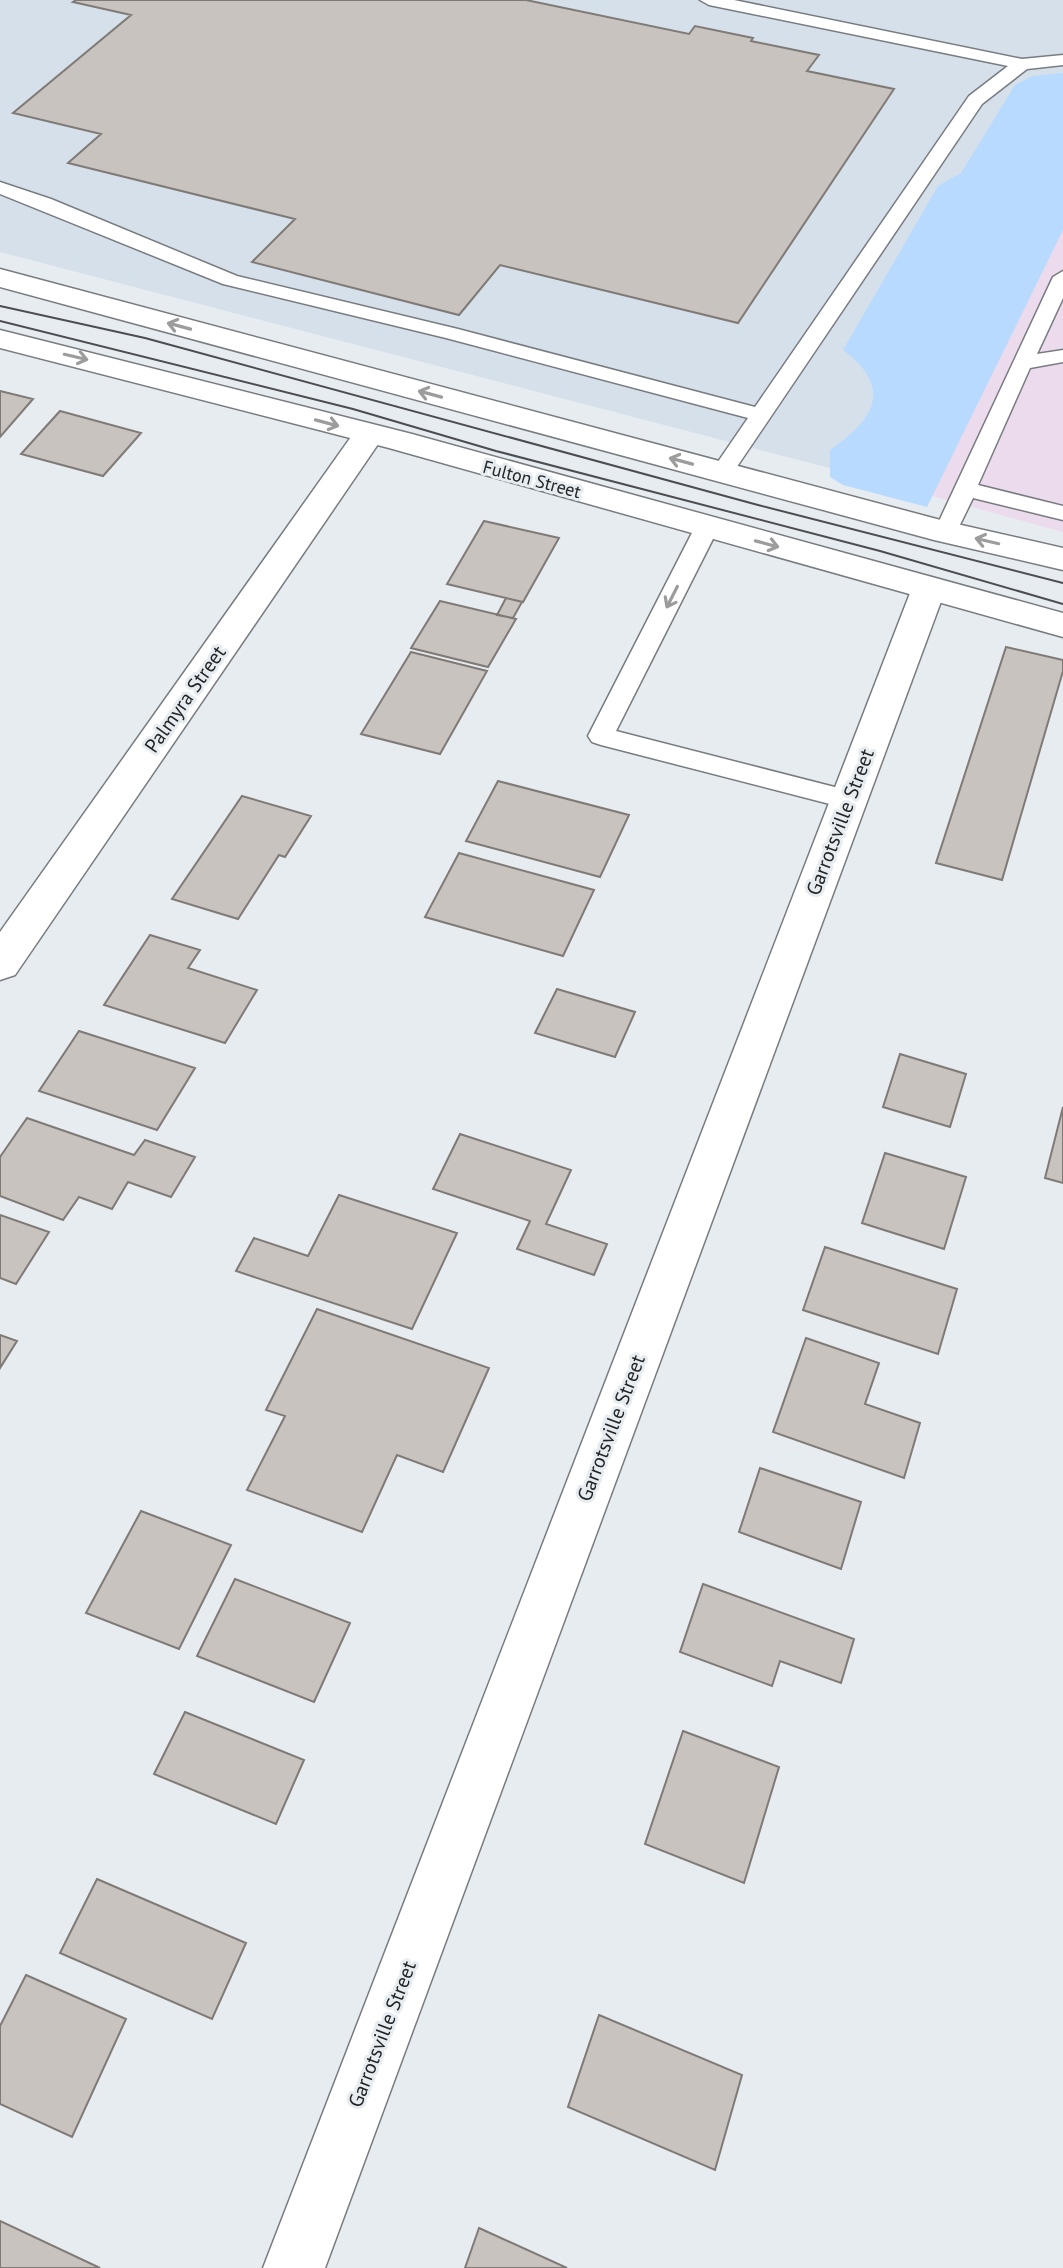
<svg xmlns="http://www.w3.org/2000/svg" width="1063" height="2268" font-family="'PT Sans',sans-serif">
	<style>
		.built { fill: #d5e0eb }
		.education { fill: #ecdbed }
		.green { fill: #b8daff }
		.building { fill: #c8c3be; stroke: #7f7a75; stroke-width: 2 }
		.lines { fill: none; stroke-linecap: round; stroke-linejoin: round }
		.lane-casing { stroke: #787c81; stroke-width: 3 }
		.street-casing { stroke: #787c81; stroke-width: 3 }
		.secondary-casing { stroke: #787c81; stroke-width: 3 }
		.lane { fill: #fff; fill-rule: evenodd }
		.street { fill: #fff; fill-rule: evenodd }
		.secondary { fill: #fff; fill-rule: evenodd }
		.tram { stroke: #4b4d50; stroke-width: 2 }
		.oneway { stroke: #9c9c9d }
		.labels { text-anchor: middle; dominant-baseline: central; stroke-width: 6; stroke-linejoin: round; paint-order: stroke }
		.far-street-label { font-size: 18px; fill: #222426; stroke: #e7ecf1 }
		.street-label { font-size: 20px; fill: #222426; stroke: #e7ecf1 }
	</style>
	<rect width="100%" height="100%" fill="#e7ecf1"/>
	<!-- built -->
	<path class="built" d="M 0,0 L 1063,0 L 1063,79 L 841,471 L 0,252 Z"/>
	<!-- education -->
	<path class="education" d="M 1063,79 L 1063,532 L 841,471 Z"/>
	<!-- green -->
	<path class="green" d="M 1063,73 L 1063,230 L 927,507 L 843,485 L 830,477 L 830,450 C 873,420 895,389 843,350 L 938,186 L 961,173 L 1015,85 L 1033,76 Z"/>
	<!-- building -->
	<path class="building" d="M 76,0 L 526,0 L 689,34 L 695,26 L 753,38 L 751,41 L 819,55 L 807,71 L 894,89 L 738,323 L 500,265 L 459,315 L 252,262 L 295,219 L 68,163 L 101,134 L 13,113 L 131,15 L 73,2 Z
		M 0,391 L 33,399 L 0,437 Z
		M 60,411 L 141,433 L 103,476 L 21,454 Z
		M 484,521 L 559,538 L 523,602 L 447,584 Z
		M 506,598 L 522,602 L 513,618 L 497,615 Z
		M 440,601 L 516,619 L 488,667 L 411,648 Z
		M 1006,647 L 1063,660 L 1063,671 L 1002,880 L 936,863 Z
		M 411,652 L 487,671 L 440,754 L 361,734 Z
		M 498,781 L 629,815 L 600,877 L 466,841 Z
		M 242,796 L 311,816 L 285,857 L 279,855 L 238,919 L 172,899 Z
		M 459,853 L 594,890 L 563,956 L 425,917 Z
		M 150,935 L 200,950 L 188,968 L 257,990 L 225,1043 L 104,1005 Z
		M 557,989 L 635,1012 L 615,1057 L 535,1033 Z
		M 79,1031 L 195,1068 L 157,1130 L 39,1091 Z
		M 900,1054 L 966,1074 L 950,1127 L 883,1107 Z
		M 1063,1107 L 1063,1183 L 1045,1178 Z
		M 27,1118 L 134,1155 L 145,1140 L 195,1157 L 171,1197 L 128,1182 L 112,1209 L 79,1197 L 63,1220 L 0,1196 L 0,1157 Z
		M 460,1134 L 571,1170 L 546,1224 L 607,1244 L 594,1275 L 517,1249 L 530,1221 L 433,1189 Z
		M 885,1153 L 966,1177 L 944,1249 L 862,1223 Z
		M 339,1195 L 457,1233 L 412,1329 L 236,1271 L 254,1238 L 308,1256 Z
		M 0,1215 L 49,1232 L 16,1284 L 0,1278 Z
		M 825,1247 L 957,1289 L 938,1354 L 803,1310 Z
		M 317,1309 L 489,1368 L 443,1472 L 397,1455 L 362,1532 L 247,1490 L 285,1416 L 266,1410 Z
		M 0,1335 L 17,1341 L 0,1368 Z
		M 806,1338 L 879,1363 L 865,1404 L 920,1423 L 904,1478 L 773,1432 Z
		M 760,1468 L 861,1502 L 841,1569 L 739,1532 Z
		M 141,1511 L 231,1545 L 179,1649 L 86,1613 Z
		M 235,1579 L 350,1623 L 314,1702 L 197,1656 Z
		M 703,1584 L 854,1639 L 841,1683 L 780,1661 L 772,1686 L 680,1652 Z
		M 185,1712 L 304,1760 L 276,1824 L 154,1774 Z
		M 683,1731 L 779,1767 L 744,1883 L 645,1844 Z
		M 97,1879 L 246,1943 L 212,2019 L 60,1953 Z
		M 26,1975 L 126,2019 L 72,2137 L 0,2104 L 0,2026 Z
		M 599,2015 L 742,2075 L 715,2170 L 568,2107 Z
		M 0,2221 L 100,2268 L 0,2268 Z
		M 479,2228 L 567,2268 L 465,2268 Z"/>
	<g class="lines">
		<!-- lane casing -->
		<g class="lane-casing">
			<path id="lane" d="M 700,0 L 734,0 L 1022,59 L 1063,55 L 1063,65 L 1027,69 L 982,104 L 730,477 L 714,477 L 711,472 L 748,418 L 446,338 L 223,284 L 0,194 L 0,182 L 51,199 L 237,276 L 458,329 L 755,407 L 969,96 L 1008,66 L 709,5 Z
				M 1063,271 L 1063,298 L 1037,354 L 1063,350 L 1063,362 L 1030,368 L 978,485 L 1063,506 L 1063,520 L 973,498 L 954,537 L 938,537 L 934,532 L 1053,277 Z
				M 707,520 L 715,522 L 719,527 L 616,731 L 858,793 L 862,800 L 858,807 L 849,809 L 601,745 L 592,742 L 588,736 L 695,527 L 699,522 Z"/>
		</g>
		<!-- street casing -->
		<g class="street-casing">
			<path id="street" d="M 369,424 L 380,427 L 385,434 L 15,975 L 0,980 L 0,932 L 358,427 Z
				M 929,577 L 941,580 L 946,588 L 325,2268 L 263,2268 L 912,588 L 917,580 Z"/>
		</g>
		<!-- secondary casing -->
		<g class="secondary-casing">
			<path id="secondary" d="M 0,269 L 948,522 L 1063,548 L 1063,570 L 934,540 L 0,287 Z
				M 0,330 L 412,434 L 1063,613 L 1063,637 L 389,448 L 0,348 Z"/>
		</g>
		<!-- lane -->
		<use href="#lane" class="lane"/>
		<!-- street -->
		<use href="#street" class="street"/>
		<!-- secondary -->
		<use href="#secondary" class="secondary"/>
		<!-- tram -->
		<path class="tram" d="M 0,306 L 145,338 L 758,505 L 1063,583
			M 0,321 L 353,409 L 496,451 L 880,551 L 1063,604"/>
	</g>
	<!-- one-way arrows -->
	<defs><path id="oneway-shaft" d="M-6 0H5M1.5-3L5.5 0L1.5 3" fill="none" stroke-width="1.6" stroke-linecap="round" stroke-linejoin="round" transform="scale(2)"/></defs>
	<g class="oneway">
		<use href="#oneway-shaft" transform="translate(179 326) rotate(-165)"/>
		<use href="#oneway-shaft" transform="translate(76 357) rotate(13)"/>
		<use href="#oneway-shaft" transform="translate(430 394) rotate(-165)"/>
		<use href="#oneway-shaft" transform="translate(327 423) rotate(15)"/>
		<use href="#oneway-shaft" transform="translate(681 461) rotate(-165)"/>
		<use href="#oneway-shaft" transform="translate(987 541) rotate(-167)"/>
		<use href="#oneway-shaft" transform="translate(767 544) rotate(15)"/>
		<use href="#oneway-shaft" transform="translate(672 597) rotate(117)"/>
	</g>
	<g class="labels">
		<!-- far-street labels -->
		<g class="far-street-label">
			<text transform="translate(532 479) rotate(15)">Fulton Street</text>
		</g>
		<!-- street labels -->
		<g class="street-label">
			<text transform="translate(185 699) rotate(-55)">Palmyra Street</text>
			<text transform="translate(840 822) rotate(-69)">Garrotsville Street</text>
			<text transform="translate(611 1428) rotate(-69)">Garrotsville Street</text>
			<text transform="translate(382 2034) rotate(-69)">Garrotsville Street</text>
		</g>
	</g>
</svg>
